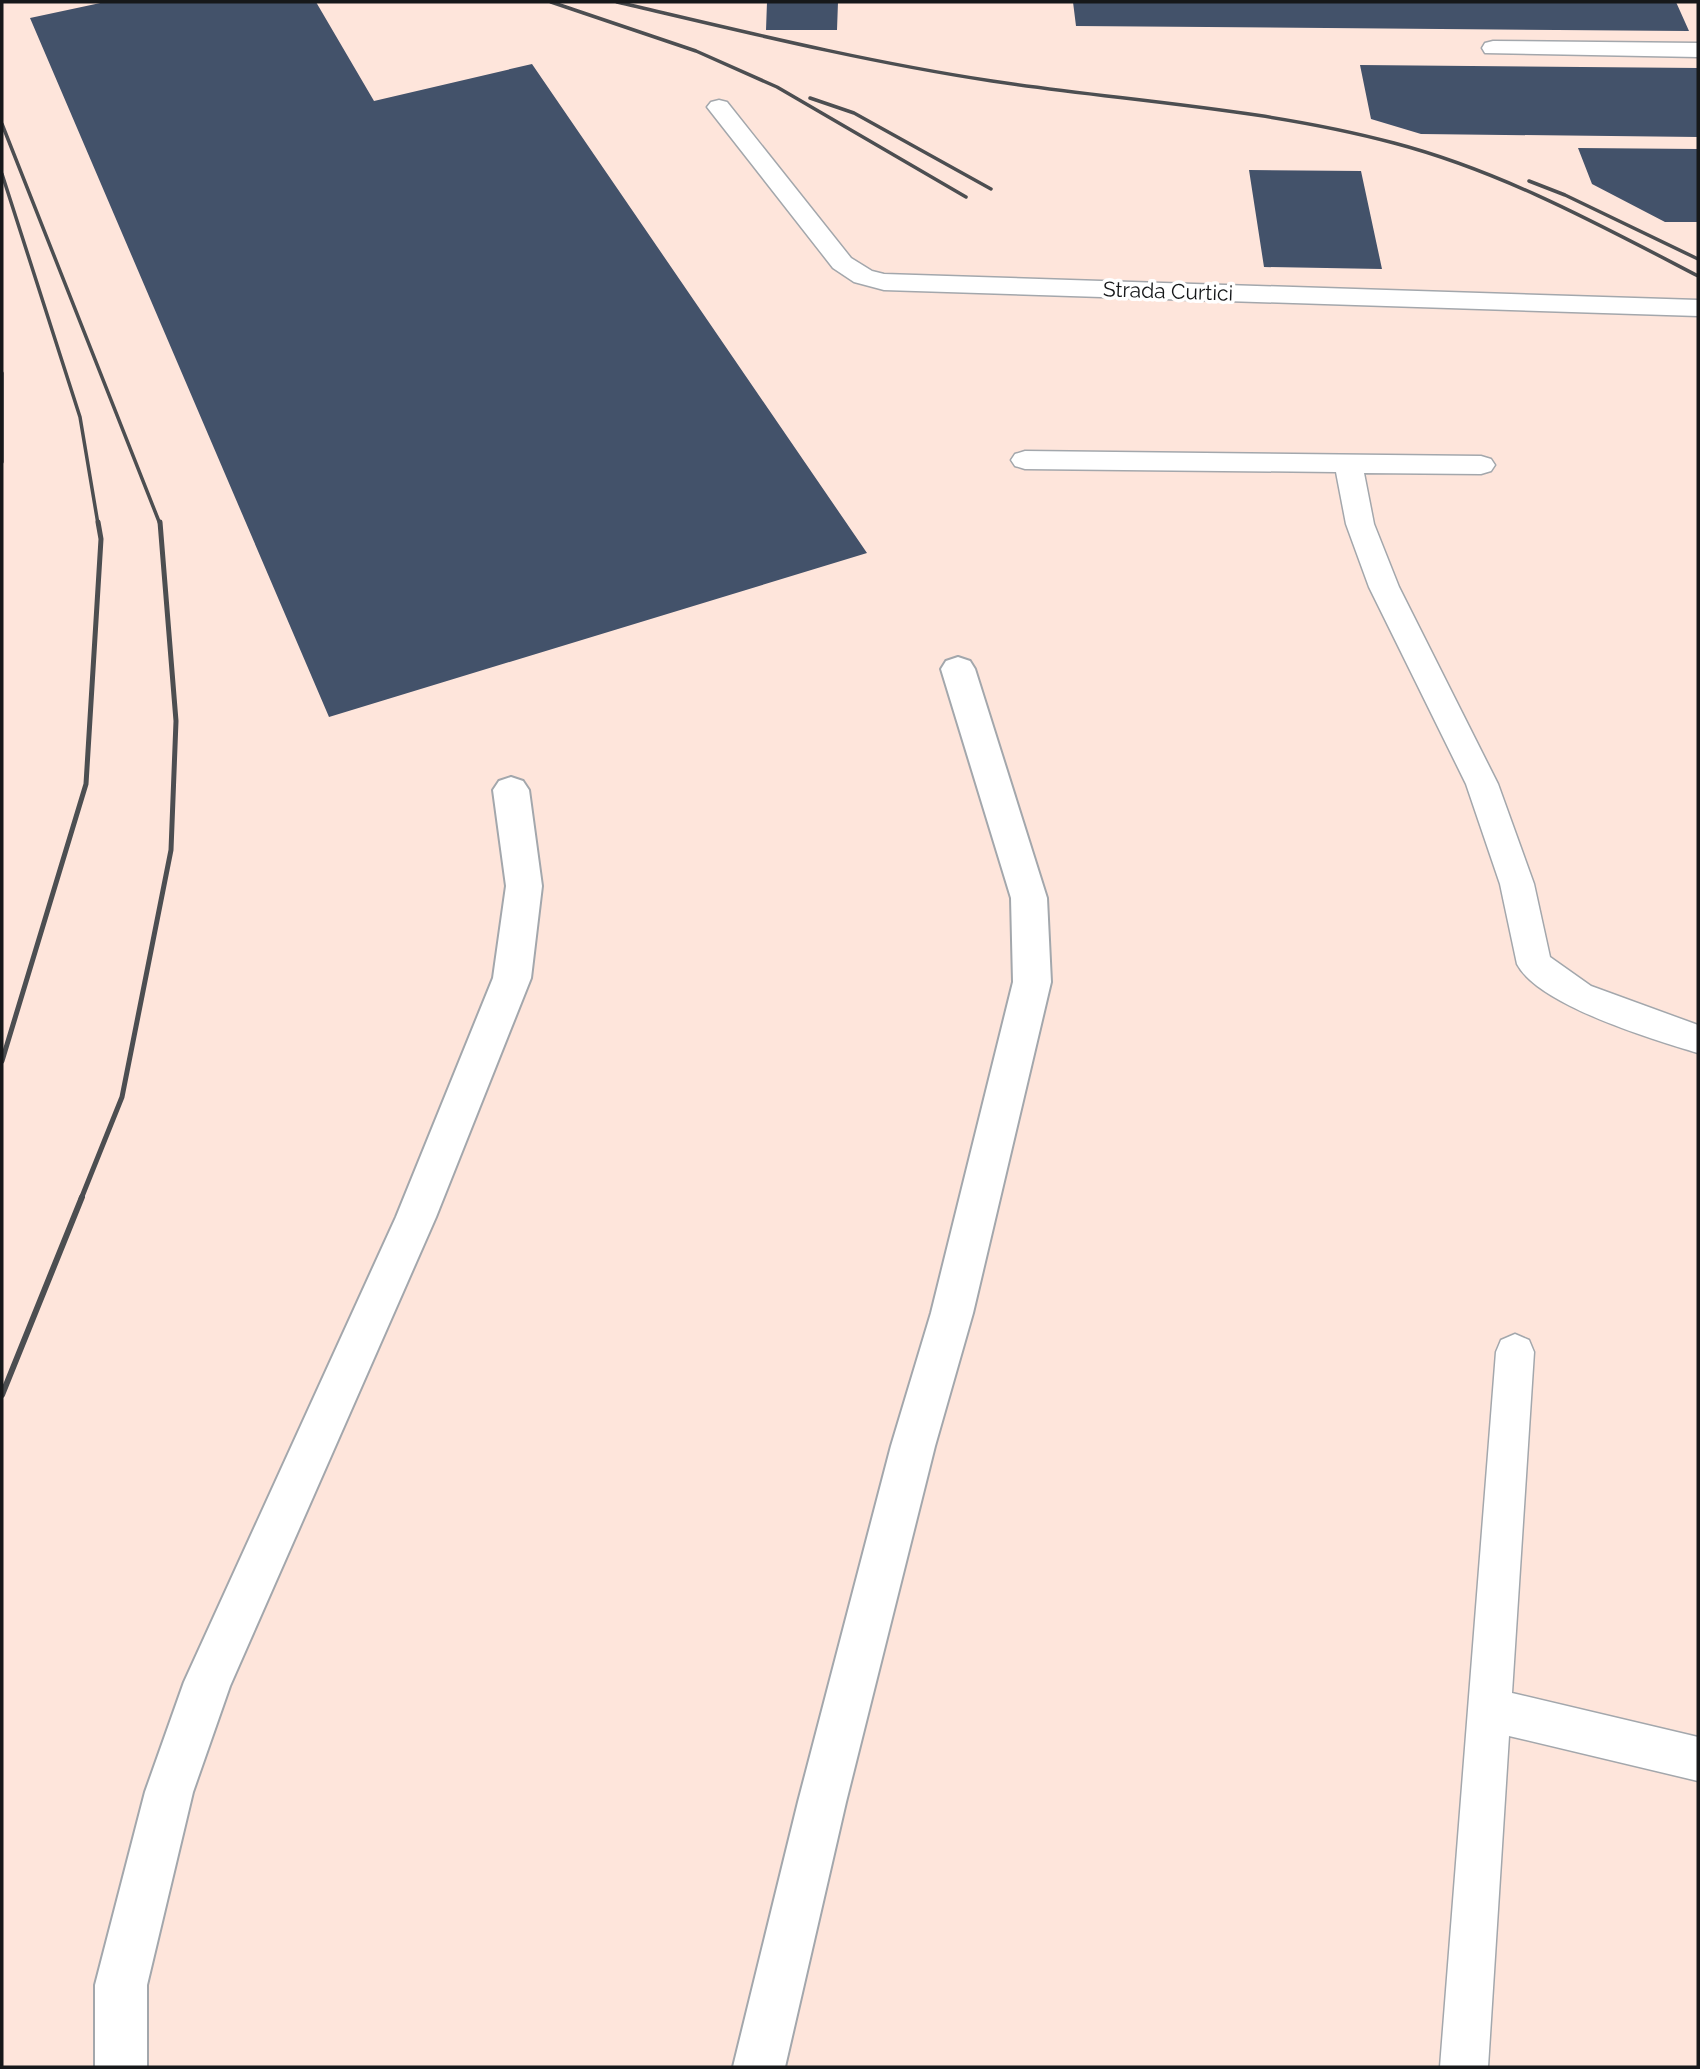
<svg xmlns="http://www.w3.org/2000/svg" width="1700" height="2069" font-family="Raleway,sans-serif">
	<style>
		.industrial { fill: #fee5db }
		.building { fill: #43526a }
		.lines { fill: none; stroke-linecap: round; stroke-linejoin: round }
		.service-casing { stroke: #a3a7ac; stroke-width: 3 }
		.minor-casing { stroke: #a3a7ac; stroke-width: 4 }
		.service { fill: #fff; fill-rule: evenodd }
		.minor { fill: #fff; fill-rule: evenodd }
		.rail-far2 { stroke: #4c4e51; stroke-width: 3.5 }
		.rail-far1 { stroke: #4c4e51; stroke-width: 5 }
		.rail { stroke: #4c4e51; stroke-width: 6 }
		.labels { text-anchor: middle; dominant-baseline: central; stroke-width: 7; stroke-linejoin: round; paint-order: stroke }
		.far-street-label { font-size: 21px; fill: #16181a; stroke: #fff }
	</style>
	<rect width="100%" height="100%" fill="#f2f5fb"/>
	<!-- industrial -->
	<path class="industrial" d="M 2,2 L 1698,2 L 1698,2067 L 2,2067 Z"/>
	<!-- building -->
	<path class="building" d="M 105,2 L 316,2 L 374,101 L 532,64 L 867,553 L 329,717 L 30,18 Z
		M 767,2 L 838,2 L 837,30 L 766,30 Z
		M 1073,2 L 1676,2 L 1689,31 L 1076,26 Z
		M 1360,65 L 1698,68 L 1698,137 L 1421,134 L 1371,119 Z
		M 1578,148 L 1698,149 L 1698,222 L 1665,222 L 1592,184 Z
		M 1249,170 L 1361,171 L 1382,269 L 1264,267 Z"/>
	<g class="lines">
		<!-- service casing -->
		<g class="service-casing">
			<path id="service" d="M 1493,41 L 1698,43 L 1698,57 L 1485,53 L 1482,48 L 1485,43 Z
				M 719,100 L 727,102 L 851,258 L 872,271 L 884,274 L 1698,300 L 1698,316 L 884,290 L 854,282 L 833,268 L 707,107 L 711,102 Z
				M 1025,451 L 1481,456 L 1491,459 L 1495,465 L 1491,471 L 1481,474 L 1364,473 L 1374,524 L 1399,587 L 1498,784 L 1534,884 L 1550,957 L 1591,986 L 1698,1025 L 1698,1053 C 1654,1040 1538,1005 1517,964 L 1500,884 L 1466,784 L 1369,587 L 1346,524 L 1336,472 L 1025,469 L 1015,466 L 1011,460 L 1015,454 Z
				M 1515,1334 L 1529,1340 L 1534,1352 L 1512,1693 L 1698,1737 L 1698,1781 L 1509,1736 L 1488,2067 L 1440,2067 L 1496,1352 L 1501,1340 Z"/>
		</g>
		<!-- minor casing -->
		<g class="minor-casing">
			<path id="minor" d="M 958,657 L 970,661 L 975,669 L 1047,898 L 1051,982 L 973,1313 L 935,1446 L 846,1802 L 785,2067 L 733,2067 L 798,1802 L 891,1446 L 931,1313 L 1013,982 L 1011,898 L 941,669 L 946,661 Z
				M 511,777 L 523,781 L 529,790 L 542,886 L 531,978 L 436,1217 L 230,1686 L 193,1792 L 147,1985 L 147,2067 L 95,2067 L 95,1985 L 145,1792 L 184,1682 L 396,1217 L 493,978 L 506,886 L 493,790 L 499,781 Z"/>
		</g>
		<!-- service -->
		<use href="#service" class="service"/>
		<!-- minor -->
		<use href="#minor" class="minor"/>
		<!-- rail-far2 -->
		<path class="rail-far2" d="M 551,2 L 696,51 L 777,87 L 966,197
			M 617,2 C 741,31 866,62 992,81 C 1126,101 1263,108 1394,143 C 1501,171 1600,225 1698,276
			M 810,98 L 854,113 L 991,189
			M 2,124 L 160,524
			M 2,174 L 80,417 L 98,524
			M 1529,181 L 1565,195 L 1698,259
			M 2,373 L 2,462"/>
		<!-- rail-far1 -->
		<path class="rail-far1" d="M 2,1061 L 86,784 L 101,539 L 98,522
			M 81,1199 L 122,1097 L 171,850 L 176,721 L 160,522"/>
		<!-- rail -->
		<path class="rail" d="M 2,1395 L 82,1197"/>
	</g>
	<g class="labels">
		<!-- far-street labels -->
		<g class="far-street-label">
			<text transform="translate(1168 291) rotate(2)">Strada Curtici</text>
		</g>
	</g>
	<!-- border -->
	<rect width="1700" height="2069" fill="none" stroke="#16181a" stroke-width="7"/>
</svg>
